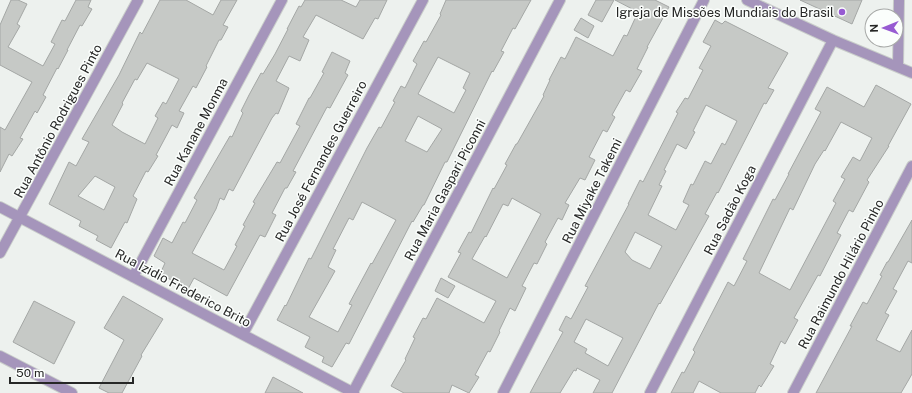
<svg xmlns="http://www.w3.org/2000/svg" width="912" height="393" font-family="'Public Sans',sans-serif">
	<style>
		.building { fill: #c6c9c6; stroke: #a4a7a5; fill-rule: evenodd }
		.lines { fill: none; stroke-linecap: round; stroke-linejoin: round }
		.minor-casing { stroke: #c9cdca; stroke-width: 12 }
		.minor { stroke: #a595bb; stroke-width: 10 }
		.poi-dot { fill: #975bd2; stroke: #fbfefc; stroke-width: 1.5 }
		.labels { text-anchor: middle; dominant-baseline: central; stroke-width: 3; stroke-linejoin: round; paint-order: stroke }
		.poi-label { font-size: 13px; fill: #262726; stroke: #fbfefc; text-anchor: end }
		.street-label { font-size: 13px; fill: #262726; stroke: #fbfefc }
	</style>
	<rect width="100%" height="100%" fill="#edf1ee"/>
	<!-- building -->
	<path class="building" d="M 11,0 L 18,0 L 27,4 L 17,24 L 20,26 L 8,47 L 43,66 L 55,44 L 51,42 L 62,20 L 65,21 L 76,0 L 91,0 L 88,7 L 92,9 L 82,26 L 80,25 L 67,50 L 68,50 L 58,69 L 57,68 L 43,95 L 46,97 L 37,113 L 35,111 L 20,138 L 23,139 L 12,156 L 9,154 L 0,172 L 0,127 L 5,130 L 32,82 L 0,65 L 0,25 Z
		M 160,0 L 186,0 L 213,15 L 221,0 L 237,0 L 223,25 L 228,27 L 221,40 L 219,40 L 206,66 L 207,67 L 196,88 L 193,86 L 179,111 L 184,113 L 177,128 L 172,125 L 156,155 L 158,156 L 148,172 L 146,171 L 133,196 L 137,199 L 127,223 L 125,222 L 111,248 L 96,240 L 98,236 L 79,226 L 81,221 L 49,204 L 69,162 L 76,166 L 89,142 L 82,139 L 119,75 L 140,32 L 142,34 ZM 147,63 L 179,79 L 166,104 L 163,102 L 155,116 L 158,118 L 145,144 L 122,132 L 112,125 L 123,104 L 122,103 L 135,79 L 137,80 ZM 95,176 L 115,187 L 104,210 L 78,196 Z
		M 305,0 L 341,0 L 356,7 L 360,0 L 387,0 L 378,19 L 375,18 L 363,39 L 316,15 L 303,37 L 309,40 L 300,61 L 289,56 L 276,81 L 289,88 L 278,114 L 276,113 L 272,118 L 233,191 L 229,189 L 224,200 L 220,198 L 216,209 L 192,253 L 224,270 L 237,246 L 235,245 L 245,226 L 243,225 L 255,203 L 253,202 L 277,162 L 280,163 L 300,126 L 296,124 L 309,98 L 310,98 L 324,73 L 322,72 L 332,52 L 350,61 L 345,73 L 348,75 L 330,108 L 327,107 L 293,171 L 296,172 L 287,188 L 285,188 L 272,213 L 276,215 L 265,237 L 260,235 L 227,296 L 194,278 L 188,289 L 160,274 L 165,263 L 154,256 L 163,238 L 172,243 L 183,222 L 185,223 L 197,200 L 194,198 L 230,136 L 232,137 L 243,113 L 241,111 L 249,95 L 261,73 L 263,74 L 275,54 L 288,29 L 287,29 L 299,6 L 301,7 Z
		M 446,0 L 531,0 L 515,29 L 513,28 L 501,51 L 504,52 L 493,72 L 492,71 L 447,162 L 445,162 L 424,205 L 423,205 L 413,222 L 412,221 L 349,344 L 346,343 L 332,367 L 322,362 L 324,357 L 305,347 L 310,337 L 277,320 L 285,305 L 286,306 L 309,258 L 311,259 L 367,148 L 379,127 L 381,128 L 395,102 L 393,101 L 401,86 L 405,88 L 417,64 L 413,61 L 424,41 L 426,42 L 441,15 L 440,14 ZM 438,57 L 470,73 L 463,88 L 466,90 L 454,113 L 418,94 ZM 418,116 L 442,129 L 427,152 L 405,141 ZM 362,202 L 396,220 L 372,264 L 371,263 L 349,304 L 352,305 L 338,332 L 309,317 L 335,271 L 328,267 L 336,250 L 333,249 L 349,218 L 353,220 Z
		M 596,0 L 614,0 L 602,22 L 588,15 Z
		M 615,0 L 655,0 L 669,7 L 647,47 L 648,47 L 637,69 L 642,71 L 630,92 L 626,90 L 612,115 L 615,117 L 607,132 L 603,130 L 589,157 L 595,160 L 585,180 L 580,178 L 565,203 L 569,205 L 562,220 L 558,218 L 545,242 L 547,244 L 537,264 L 534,263 L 522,286 L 526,288 L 515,311 L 510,308 L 499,331 L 500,332 L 490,352 L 488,351 L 475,375 L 479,377 L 469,393 L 452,385 L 449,393 L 404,393 L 391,386 L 406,360 L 405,359 L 415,338 L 413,337 L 423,318 L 426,319 L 437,298 L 484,323 L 496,301 L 448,277 L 461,253 L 458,252 L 469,232 L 471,233 L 493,188 L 494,189 L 507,165 L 505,164 L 516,144 L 517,144 L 544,96 L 543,95 L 550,80 L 549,80 L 561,57 L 565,59 L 576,37 L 613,56 L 624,35 L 627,36 L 638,12 ZM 512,198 L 541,214 L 507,278 L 472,259 L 485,236 L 486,237 L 503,204 L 508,206 Z
		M 800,0 L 862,0 L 852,24 Z
		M 581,18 L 594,26 L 588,38 L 574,30 Z
		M 715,20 L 722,24 L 725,21 L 788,53 L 768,88 L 774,90 L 766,104 L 764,103 L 718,193 L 717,192 L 705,214 L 709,216 L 660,304 L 659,303 L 612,393 L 593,393 L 600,380 L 577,368 L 576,371 L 574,370 L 560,393 L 530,393 L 563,332 L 559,330 L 566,316 L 571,319 L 588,287 L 585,286 L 629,204 L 628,204 L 640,180 L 643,182 L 678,113 L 676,112 L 685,98 L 688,99 L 703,70 L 699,68 L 711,46 L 703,42 ZM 706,105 L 737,121 L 725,145 L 722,143 L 711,164 L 705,161 L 693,185 L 691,184 L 683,202 L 689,205 L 676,230 L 648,215 L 662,186 L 659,185 L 666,171 L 664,170 L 677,144 L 686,149 L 695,132 L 693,131 ZM 635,232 L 662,246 L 650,269 L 632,260 L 625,252 ZM 586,319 L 623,338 L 608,366 L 585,353 L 587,349 L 574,342 Z
		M 876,85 L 911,104 L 888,146 L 889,146 L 867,180 L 869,182 L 853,212 L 849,210 L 837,233 L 841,235 L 820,276 L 818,275 L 794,318 L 798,320 L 785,344 L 781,341 L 770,364 L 774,366 L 761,387 L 759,385 L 755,393 L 721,393 L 699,381 L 693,393 L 671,393 L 682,372 L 684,373 L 695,352 L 693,350 L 728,282 L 734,286 L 747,261 L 743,259 L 773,199 L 775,200 L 789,174 L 788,174 L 821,112 L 815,109 L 827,87 L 864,107 ZM 841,122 L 872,138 L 860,161 L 853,157 L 841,177 L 845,179 L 833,201 L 836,203 L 790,290 L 759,273 L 790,208 L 793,210 L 815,164 L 824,150 L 825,151 Z
		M 912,220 L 912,263 L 908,261 L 893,289 L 897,291 L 885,313 L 889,315 L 876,340 L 900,352 L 912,330 L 912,374 L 908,381 L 901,393 L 816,393 L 852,326 L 850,326 L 863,302 L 867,304 L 882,276 L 880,275 L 887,262 L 888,262 Z
		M 441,278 L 455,286 L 448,298 L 435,291 Z
		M 123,296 L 163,319 L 141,355 L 142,356 L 122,393 L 109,393 L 99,388 L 124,340 L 104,328 Z
		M 34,301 L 75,322 L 54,364 L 13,342 Z
		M 273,377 L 303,393 L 265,393 Z"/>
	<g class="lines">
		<!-- minor casing -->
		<g class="minor-casing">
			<path id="minor" d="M 747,0 L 833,40 L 912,73
				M 898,67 L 899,0
				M 0,207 L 354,393
				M 0,253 L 138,0
				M 133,277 L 282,0
				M 243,334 L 423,0
				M 0,356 L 72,393
				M 353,392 L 560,0
				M 503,393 L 704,0
				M 650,393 L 833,40
				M 793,393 L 912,166"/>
		</g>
		<!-- minor -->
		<use href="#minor" class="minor"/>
	</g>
	<!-- markers -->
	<circle class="poi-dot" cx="842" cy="12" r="4"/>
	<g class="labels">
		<!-- poi labels -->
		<g class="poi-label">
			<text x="834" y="12">Igreja de Missões Mundiais do Brasil</text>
		</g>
		<!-- street labels -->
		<g class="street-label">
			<text transform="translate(58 121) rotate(-62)">Rua Antônio Rodrigues Pinto</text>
			<text transform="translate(196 132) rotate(-62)">Rua Kanane Monma</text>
			<text transform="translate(321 161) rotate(-62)">Rua José Fernandes Guerreiro</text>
			<text transform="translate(445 190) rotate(-62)">Rua Maria Gaspari Piconni</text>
			<text transform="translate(592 191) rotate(-63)">Rua Miyake Takemi</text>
			<text transform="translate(730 210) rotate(-63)">Rua Sadão Koga</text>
			<text transform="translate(841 274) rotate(-62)">Rua Raimundo Hilário Pinho</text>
			<text transform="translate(183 288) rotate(28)">Rua Izidio Frederico Brito</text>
		</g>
	</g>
	<!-- north arrow -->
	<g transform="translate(884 28) rotate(269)"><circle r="19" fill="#fbfefc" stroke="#a6a8a6"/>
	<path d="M0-3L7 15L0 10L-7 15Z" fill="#975bd2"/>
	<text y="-6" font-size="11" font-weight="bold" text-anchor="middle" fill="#262726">N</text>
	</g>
	<!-- scale -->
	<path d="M10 377v6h123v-6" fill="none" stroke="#262726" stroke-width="2"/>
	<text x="16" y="377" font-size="12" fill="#262726" stroke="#fbfefc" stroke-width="3" paint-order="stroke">50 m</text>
</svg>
